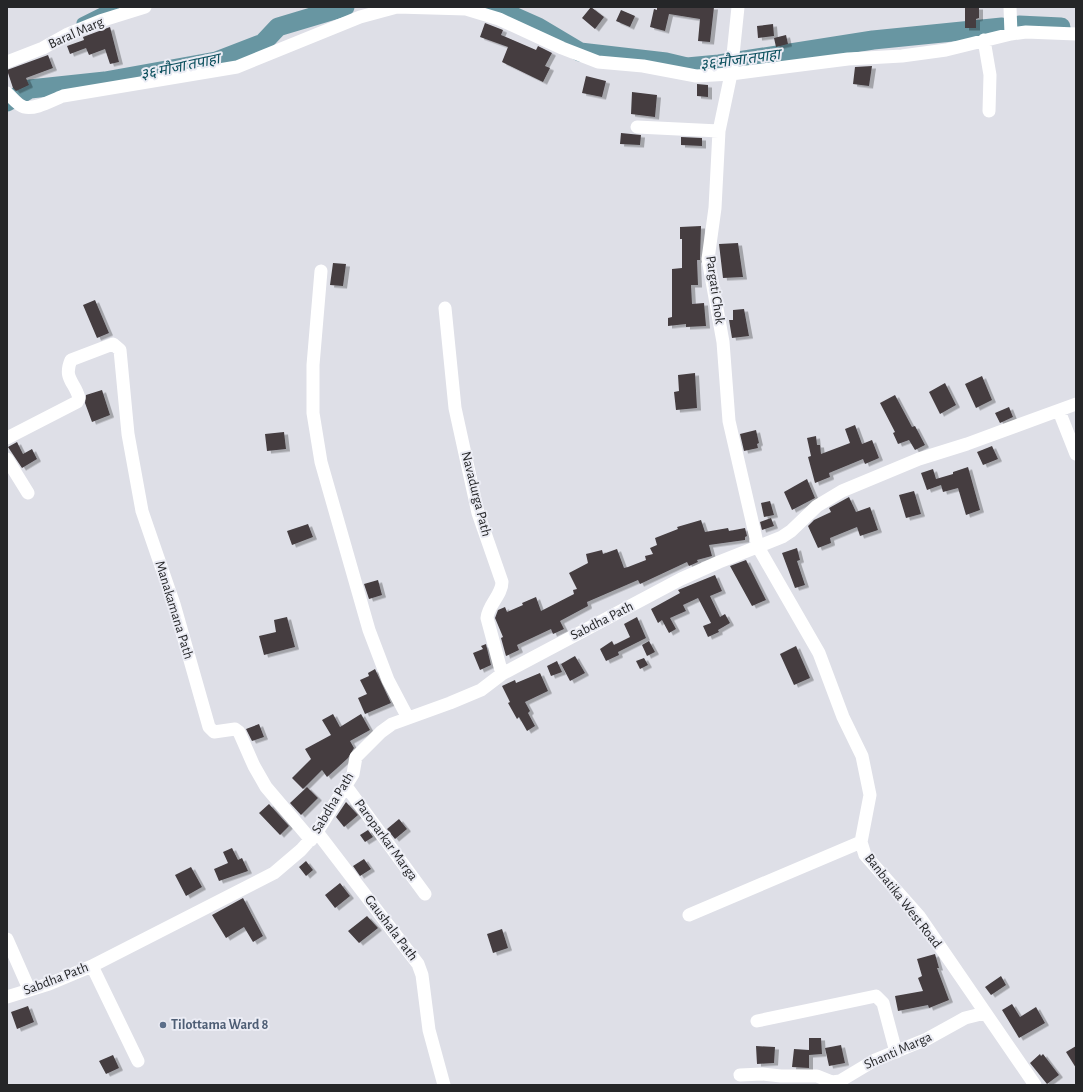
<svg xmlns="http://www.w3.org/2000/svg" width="1083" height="1092" font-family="'Alegreya Sans','Noto Sans Devanagari',sans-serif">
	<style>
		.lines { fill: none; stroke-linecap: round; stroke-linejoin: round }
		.canal { stroke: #6896a2; stroke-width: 11 }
		.river { stroke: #6896a2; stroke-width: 19 }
		.building { fill: #443d40; filter: url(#shadow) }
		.minor { stroke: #fff; stroke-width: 13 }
		.service-dot { fill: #5c6f8a; stroke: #ebecf4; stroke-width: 1.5 }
		.labels { text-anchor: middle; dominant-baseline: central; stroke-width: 4; stroke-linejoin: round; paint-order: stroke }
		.street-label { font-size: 14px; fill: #252628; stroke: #ebecf4 }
		.service-label { font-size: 14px; font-weight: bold; fill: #4e5e75; stroke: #ebecf4; text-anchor: start }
		.water-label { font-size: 15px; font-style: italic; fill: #0c505e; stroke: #ebecf4 }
	</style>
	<defs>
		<filter id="shadow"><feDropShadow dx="4" dy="2.5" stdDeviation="0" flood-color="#0004"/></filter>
	</defs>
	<rect width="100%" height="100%" fill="#dedfe7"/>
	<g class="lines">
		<!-- canal -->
		<path class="canal" d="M 82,23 L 114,7"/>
		<!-- river -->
		<path class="river" d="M 488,7 L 502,11 L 538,27 L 580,52 L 666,62 L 687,67 L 719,64 L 873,40 L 1002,27
			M 1019,25 L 1061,27
			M 7,102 L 30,89 L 105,81 L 216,61 L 263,43 L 278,27 L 345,7"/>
	</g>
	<!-- building -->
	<path class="building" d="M 591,7 L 604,17 L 595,29 L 582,18 Z
		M 657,7 L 714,7 L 710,42 L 698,41 L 700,19 L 669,14 L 665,31 L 650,27 L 654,9 L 657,10 Z
		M 965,7 L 979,7 L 979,18 L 976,19 L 976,28 L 965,28 Z
		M 621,10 L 635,16 L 630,27 L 616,21 Z
		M 485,23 L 503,30 L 501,35 L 536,50 L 538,46 L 552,53 L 545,66 L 550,68 L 543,82 L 502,62 L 508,47 L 480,37 Z
		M 773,24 L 774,36 L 758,38 L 757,26 Z
		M 110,27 L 119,62 L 110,64 L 105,49 L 89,55 L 86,48 L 70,54 L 67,46 L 84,40 L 83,37 Z
		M 786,35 L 788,44 L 776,47 L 774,38 Z
		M 48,55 L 53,68 L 26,78 L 29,85 L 16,91 L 13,88 L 7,70 Z
		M 872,66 L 869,86 L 853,84 L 855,67 Z
		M 586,76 L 606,81 L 602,97 L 582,93 Z
		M 697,84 L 708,85 L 708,97 L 697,96 Z
		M 632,92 L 657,95 L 655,117 L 631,114 Z
		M 621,133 L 641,135 L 640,145 L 620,144 Z
		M 681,137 L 702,138 L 702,146 L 681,145 Z
		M 701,226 L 700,260 L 697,260 L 698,285 L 691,285 L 692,304 L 704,303 L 706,326 L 686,327 L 686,324 L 668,326 L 668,318 L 672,317 L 672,269 L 682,268 L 682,239 L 680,239 L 680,227 Z
		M 738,243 L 743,277 L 723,278 L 719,244 Z
		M 333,263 L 346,264 L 343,286 L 330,285 Z
		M 95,300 L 109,333 L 97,338 L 83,305 Z
		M 744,309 L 749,336 L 732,338 L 729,320 L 733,320 L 733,310 Z
		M 695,373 L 697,408 L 676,410 L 674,392 L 679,391 L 678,375 Z
		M 982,376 L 992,400 L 976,408 L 965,384 Z
		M 945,383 L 956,405 L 940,414 L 929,392 Z
		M 102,390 L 110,415 L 92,422 L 85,403 L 86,395 Z
		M 895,395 L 912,427 L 915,426 L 925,445 L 915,450 L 909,440 L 898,444 L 893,433 L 895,432 L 880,403 Z
		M 1009,407 L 1013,417 L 1000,423 L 995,413 Z
		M 855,425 L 862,444 L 872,440 L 879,458 L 865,464 L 863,459 L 829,473 L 830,477 L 815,483 L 808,457 L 811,456 L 807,438 L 816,436 L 817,445 L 820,445 L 821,454 L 850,443 L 845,429 Z
		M 756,430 L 759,443 L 757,444 L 758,448 L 744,451 L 740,434 Z
		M 284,432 L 286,449 L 267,451 L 265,434 Z
		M 17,442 L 23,454 L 32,449 L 37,459 L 22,468 L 8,447 Z
		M 992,446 L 998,459 L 983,465 L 977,452 Z
		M 968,467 L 980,510 L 966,515 L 958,488 L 943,492 L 941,485 L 927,490 L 921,473 L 933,469 L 936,479 L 953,474 L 953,472 Z
		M 807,479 L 815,498 L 792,510 L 784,492 Z
		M 914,491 L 921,514 L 906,518 L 899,495 Z
		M 849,497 L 856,512 L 870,507 L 878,530 L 860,536 L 857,527 L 830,538 L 831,543 L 818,548 L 808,526 L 814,520 L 831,512 L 829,508 Z
		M 770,501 L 774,515 L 764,517 L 761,503 Z
		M 771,518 L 774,526 L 762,530 L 760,522 Z
		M 701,520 L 705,532 L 728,528 L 729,531 L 745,528 L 747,536 L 745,537 L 745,540 L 709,545 L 712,556 L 697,560 L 698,562 L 689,566 L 687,562 L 640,584 L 638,580 L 587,602 L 588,606 L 560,621 L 564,629 L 553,634 L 551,629 L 517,645 L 519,650 L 506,656 L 501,638 L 503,637 L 495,618 L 498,610 L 505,607 L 507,612 L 523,605 L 522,603 L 536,597 L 541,611 L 574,594 L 573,590 L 577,589 L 569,573 L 588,563 L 586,554 L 602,550 L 603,554 L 617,549 L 624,568 L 628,567 L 646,560 L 645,556 L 653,554 L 650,548 L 657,545 L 655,538 L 678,529 L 677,527 Z
		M 308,524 L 313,537 L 292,545 L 287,531 Z
		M 797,548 L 800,560 L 797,561 L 805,585 L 795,588 L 782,553 Z
		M 746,560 L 766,600 L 752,606 L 730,566 Z
		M 715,575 L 722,591 L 710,596 L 720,617 L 725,614 L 730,623 L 718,630 L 719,632 L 708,637 L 703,626 L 711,623 L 698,598 L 683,605 L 686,611 L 670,618 L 676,629 L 669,633 L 662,620 L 658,623 L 651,609 L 680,593 L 678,590 Z
		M 378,580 L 382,595 L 369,599 L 364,584 Z
		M 287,617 L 295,647 L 264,655 L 259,636 L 276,632 L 274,620 Z
		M 637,617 L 646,638 L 618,652 L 619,655 L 606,661 L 600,649 L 612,641 L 614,645 L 630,637 L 624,624 Z
		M 649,641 L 655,652 L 647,656 L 642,645 Z
		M 486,644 L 491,665 L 480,670 L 473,653 L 483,649 L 481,646 Z
		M 796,646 L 810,678 L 794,685 L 780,654 Z
		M 575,656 L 585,673 L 570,681 L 561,664 Z
		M 644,658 L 648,665 L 640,669 L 636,661 Z
		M 557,661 L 562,672 L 551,676 L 547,666 Z
		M 375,669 L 391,703 L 365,714 L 358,698 L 367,694 L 360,680 L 369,676 L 368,673 Z
		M 540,673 L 548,691 L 525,702 L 530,711 L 528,713 L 535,726 L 527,731 L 519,717 L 517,719 L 508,703 L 510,702 L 502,686 L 515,680 L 516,683 Z
		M 333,714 L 340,727 L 361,714 L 370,730 L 350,741 L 354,748 L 348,758 L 336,769 L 327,777 L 322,770 L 303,789 L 292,778 L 311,759 L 305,749 L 331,735 L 322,720 Z
		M 259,724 L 264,737 L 252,741 L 246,729 Z
		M 307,787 L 318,798 L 301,815 L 290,803 Z
		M 346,802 L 358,815 L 344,827 L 336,817 Z
		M 269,804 L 289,826 L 280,835 L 259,813 Z
		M 399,819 L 407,829 L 395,839 L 387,829 Z
		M 368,830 L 373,837 L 365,842 L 360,835 Z
		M 232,848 L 238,860 L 242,858 L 248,871 L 219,881 L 214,869 L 228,863 L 223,852 Z
		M 364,859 L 371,869 L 360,876 L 353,866 Z
		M 306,861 L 313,870 L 306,876 L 299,867 Z
		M 191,867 L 202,887 L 186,896 L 175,875 Z
		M 340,883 L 350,896 L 335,908 L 325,895 Z
		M 243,898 L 263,936 L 253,942 L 244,927 L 226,938 L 212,915 Z
		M 367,916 L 378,928 L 359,943 L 348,931 Z
		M 502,929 L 508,948 L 493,953 L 487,934 Z
		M 935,954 L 939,968 L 937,968 L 949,1000 L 929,1008 L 928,1005 L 898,1011 L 895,996 L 923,991 L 918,978 L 922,976 L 917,959 Z
		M 1001,976 L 1006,985 L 991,995 L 985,987 Z
		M 1012,1004 L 1020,1017 L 1036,1007 L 1045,1023 L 1019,1038 L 1002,1010 Z
		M 28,1006 L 34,1022 L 17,1029 L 11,1012 Z
		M 809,1038 L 821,1038 L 822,1054 L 809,1055 L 809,1068 L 792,1067 L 794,1049 L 809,1050 Z
		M 841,1045 L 845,1063 L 829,1066 L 825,1048 Z
		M 756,1046 L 775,1047 L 774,1063 L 757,1064 Z
		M 1076,1046 L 1076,1068 L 1066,1052 Z
		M 1040,1054 L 1041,1056 L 1043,1054 L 1059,1075 L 1047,1084 L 1030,1063 Z
		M 113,1055 L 119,1068 L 106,1074 L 99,1061 Z"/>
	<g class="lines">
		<!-- minor -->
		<path class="minor" d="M 738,7 L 731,74 L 719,131 L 715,208 L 708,259 L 723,342 L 729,421 L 758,547 L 819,653 L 843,717 L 862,756 L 870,795 L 861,842 L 865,855 L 919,916 L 1035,1085
			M 1010,7 L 1011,34
			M 984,40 L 990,75 L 989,111
			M 7,62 L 43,48 L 68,34 L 100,21 L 145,7
			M 7,93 C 12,97 17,105 24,107 C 36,110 52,100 63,96 L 237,67 L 360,17 L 397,7 L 466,9 L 499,19 L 562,48 L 598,62 L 643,66 L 696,76 L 731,74 L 848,59 L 902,56 L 946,50 L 1011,34 L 1026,32 L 1076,34
			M 637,127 L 719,131
			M 321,271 L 313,365 L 313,413 L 321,462 L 369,630 L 388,680 L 408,718
			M 445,308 L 455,408 L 478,513 L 502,582 C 502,595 488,605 487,618 L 502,674
			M 1059,411 L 1076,454
			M 7,438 L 77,402 L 79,398 C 75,382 63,379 71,360 L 113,344 L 120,350 L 128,434 L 142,511 L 174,604 L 209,727 L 214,732 L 235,729 L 239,732 L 254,766 L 266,787 L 311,840
			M 7,459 L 28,493
			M 346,786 L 425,894
			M 317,832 L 418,964 L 422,975 L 429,1030 L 444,1085
			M 689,915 L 861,842
			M 7,939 L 29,989
			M 92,966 L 138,1061
			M 7,997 L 49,984 L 92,966 L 274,873 L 301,850 L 317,832 L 353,774 L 356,757 L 381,732 L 392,724 L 450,703 L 481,690 L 502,674 L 681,579 L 719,562 L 782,537 L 791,531 L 817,506 L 842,491 L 919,459 L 967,444 L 1076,404
			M 757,1021 L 876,996 L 883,1003 L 896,1052
			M 740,1075 L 762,1074 L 781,1076 L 817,1076 L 832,1082 L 840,1081 L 875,1060 L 927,1039 L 965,1018 L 985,1013"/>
	</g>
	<!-- markers -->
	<circle class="service-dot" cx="163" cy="1025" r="4"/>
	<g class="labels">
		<!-- street labels -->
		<g class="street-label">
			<text transform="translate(76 33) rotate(-24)">Baral Marg</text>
			<text transform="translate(715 290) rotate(82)">Pargati Chok</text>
			<text transform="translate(476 494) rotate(76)">Navadurga Path</text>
			<text transform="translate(174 610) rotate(73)">Manakamana Path</text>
			<text transform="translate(602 621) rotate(-27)">Sabdha Path</text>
			<text transform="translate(333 803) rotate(-59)">Sabdha Path</text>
			<text transform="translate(386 840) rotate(54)">Paroparkar Marga</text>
			<text transform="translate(903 901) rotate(52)">Banbatika West Road</text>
			<text transform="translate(391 928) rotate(53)">Gaushala Path</text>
			<text transform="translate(56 979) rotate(-21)">Sabdha Path</text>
			<text transform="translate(898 1051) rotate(-24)">Shanti Marga</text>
		</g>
		<!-- service labels -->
		<g class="service-label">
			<text x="171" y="1025">Tilottama Ward 8</text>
		</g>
		<!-- water labels -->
		<g class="water-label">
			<text transform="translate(740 60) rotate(-8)">३६ मौजा तपाहा</text>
			<text transform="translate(180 67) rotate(-12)">३६ मौजा तपाहा</text>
		</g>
	</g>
	<!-- border -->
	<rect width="1083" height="1092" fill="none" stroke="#252628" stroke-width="16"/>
</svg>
